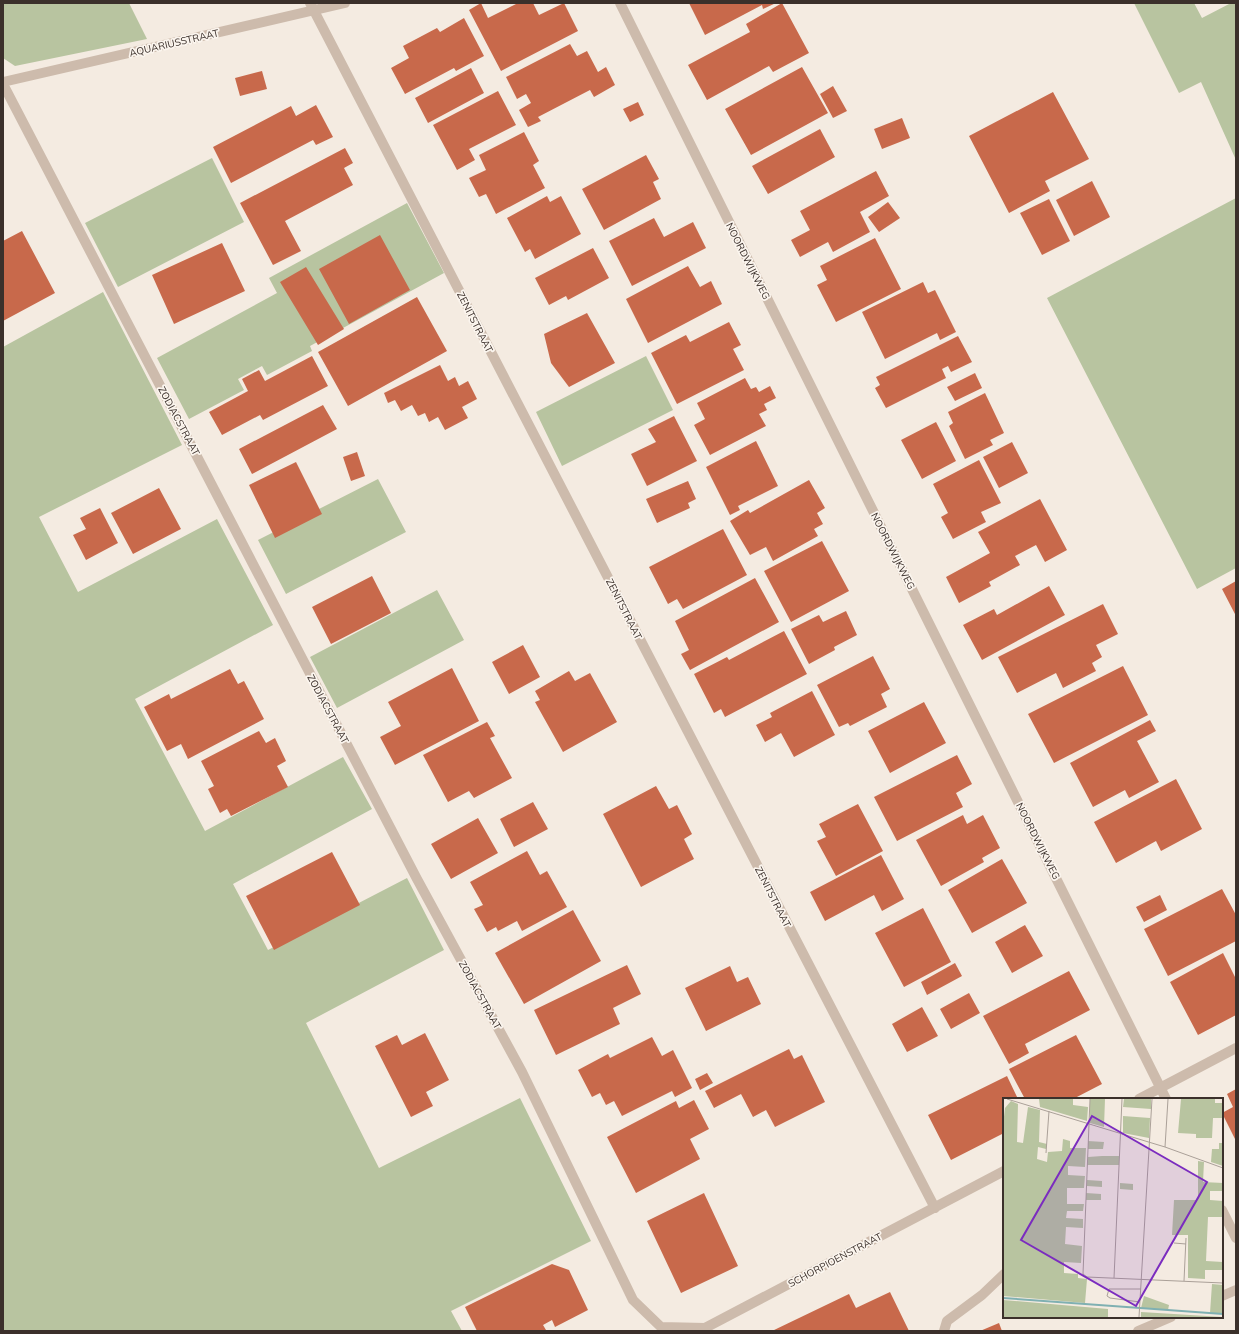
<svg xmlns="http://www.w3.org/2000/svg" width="1239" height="1334" font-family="Mulish,sans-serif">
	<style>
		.green { fill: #b8c4a0 }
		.building { fill: #c8694b }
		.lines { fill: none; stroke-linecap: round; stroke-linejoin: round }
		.minor { stroke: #cdbbac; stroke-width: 10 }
		.labels { text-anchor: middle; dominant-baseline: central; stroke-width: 3.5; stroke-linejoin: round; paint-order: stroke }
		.street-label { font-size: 10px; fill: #3b302b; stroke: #fbf5ee }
		.inset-river { fill: none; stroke: #7fb0b2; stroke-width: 2 }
		.inset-road { fill: none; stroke: #aaa098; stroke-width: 1 }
		.view { fill: #7b2cbf; fill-opacity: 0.15; stroke: #7b2cbf; stroke-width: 2 }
		.inset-edge { fill: none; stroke: #3b302b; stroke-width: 2 }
	</style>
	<rect width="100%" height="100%" fill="#f4ebe1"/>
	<!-- green -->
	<path class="green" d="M 3,3 L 129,3 L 147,39 L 15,66 L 3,58 Z
		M 1134,3 L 1194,3 L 1202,18 L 1231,3 L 1236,3 L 1236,160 L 1201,82 L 1179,93 Z
		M 212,158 L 244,222 L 118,287 L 85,223 Z
		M 1236,198 L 1236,568 L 1197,589 L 1047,298 Z
		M 407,203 L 444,273 L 310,346 L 312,351 L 267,375 L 262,366 L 238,379 L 244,390 L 189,419 L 157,358 L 277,293 L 269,278 Z
		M 103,292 L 182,445 L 39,517 L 78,592 L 217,519 L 273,625 L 135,699 L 205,831 L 343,757 L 372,809 L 233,884 L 268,950 L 407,878 L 444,950 L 306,1023 L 379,1168 L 520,1098 L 591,1241 L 451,1311 L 462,1331 L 3,1331 L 3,347 Z
		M 646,356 L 673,410 L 562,466 L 536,412 Z
		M 378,479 L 406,532 L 286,594 L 258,540 Z
		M 437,590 L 464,640 L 337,708 L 310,657 Z"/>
	<!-- building -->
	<path class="building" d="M 481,3 L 488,18 L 518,3 L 533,3 L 539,15 L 564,3 L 578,31 L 501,71 L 469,10 Z
		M 689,3 L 776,3 L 763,9 L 762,5 L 705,35 Z
		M 782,3 L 809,53 L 773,72 L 769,66 L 707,100 L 688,65 L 750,32 L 746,24 Z
		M 464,18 L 484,56 L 456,71 L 454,68 L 405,94 L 391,68 L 409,58 L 403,46 L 437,28 L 440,32 Z
		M 570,44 L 577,56 L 587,51 L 598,72 L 606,67 L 615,85 L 594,97 L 590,90 L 538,117 L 541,121 L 528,127 L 519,110 L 531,103 L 526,94 L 517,99 L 506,77 Z
		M 802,67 L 828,113 L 751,155 L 725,109 Z
		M 471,68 L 484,93 L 428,123 L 415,98 Z
		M 262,71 L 267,89 L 240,96 L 235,78 Z
		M 833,86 L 847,111 L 833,118 L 820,94 Z
		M 498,91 L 516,125 L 469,149 L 475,160 L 457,170 L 433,125 Z
		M 1053,92 L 1089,159 L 1045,181 L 1050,191 L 1009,213 L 969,136 Z
		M 638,102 L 644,115 L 630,122 L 623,109 Z
		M 316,105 L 333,137 L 316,145 L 313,140 L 231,183 L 213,147 L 291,106 L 296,116 Z
		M 902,118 L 910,138 L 882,149 L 874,129 Z
		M 820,129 L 835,157 L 768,194 L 752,166 Z
		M 524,132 L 539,161 L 533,165 L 545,188 L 496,214 L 486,194 L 479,197 L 469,178 L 486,170 L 479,155 Z
		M 345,148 L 353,163 L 344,168 L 353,185 L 285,221 L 301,251 L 273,265 L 240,203 Z
		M 646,155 L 659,179 L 653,182 L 661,199 L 604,230 L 582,189 Z
		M 876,171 L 889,196 L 860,212 L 870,232 L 833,252 L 828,242 L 800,257 L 791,240 L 810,230 L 800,211 Z
		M 1092,181 L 1110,217 L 1074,236 L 1056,200 Z
		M 547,196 L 550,202 L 561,196 L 581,234 L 535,259 L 530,249 L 525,252 L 507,218 Z
		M 1049,199 L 1070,241 L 1042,255 L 1020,213 Z
		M 888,202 L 900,218 L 879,232 L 868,217 Z
		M 654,218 L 664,237 L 693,222 L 706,248 L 632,286 L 609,241 Z
		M 22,231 L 55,293 L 3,321 L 3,241 Z
		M 380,235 L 410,290 L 349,324 L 319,269 Z
		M 875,238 L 901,289 L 836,322 L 817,285 L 827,280 L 820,266 Z
		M 222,243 L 245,291 L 174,324 L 152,275 Z
		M 593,248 L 609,278 L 568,300 L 566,296 L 549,305 L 535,278 Z
		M 688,266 L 700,287 L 711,281 L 722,304 L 648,343 L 626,299 Z
		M 306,267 L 344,329 L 318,345 L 280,282 Z
		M 923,282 L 928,293 L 935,290 L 956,332 L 940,340 L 937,333 L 885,359 L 862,312 Z
		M 417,297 L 447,351 L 348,406 L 318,352 Z
		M 587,313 L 615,363 L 569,387 L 551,363 L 544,334 Z
		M 729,322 L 741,345 L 733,349 L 744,370 L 677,404 L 651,353 L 686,335 L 690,342 Z
		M 958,336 L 972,362 L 951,372 L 948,366 L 942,369 L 946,378 L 886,408 L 875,388 L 880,385 L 876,377 Z
		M 312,356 L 328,386 L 263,420 L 260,415 L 222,435 L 209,412 L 248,391 L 242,379 L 259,370 L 265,381 Z
		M 440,365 L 448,381 L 455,377 L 459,386 L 468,381 L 477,399 L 462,407 L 468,418 L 445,430 L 438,417 L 429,422 L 425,413 L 418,416 L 412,405 L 401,411 L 395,400 L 388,403 L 384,393 Z
		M 975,373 L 982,388 L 955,401 L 947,387 Z
		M 745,378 L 751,389 L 756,387 L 759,392 L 770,386 L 776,398 L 764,404 L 767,410 L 759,414 L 766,426 L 710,455 L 694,425 L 705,419 L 697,403 Z
		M 985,393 L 1004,433 L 990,440 L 993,445 L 965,459 L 949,426 L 953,423 L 948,412 Z
		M 323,405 L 337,429 L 252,474 L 239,449 Z
		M 674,416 L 697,461 L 647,486 L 631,454 L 656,442 L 648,429 Z
		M 936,422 L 956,461 L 922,479 L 901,440 Z
		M 756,441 L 778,486 L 738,506 L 740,510 L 730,515 L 706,467 Z
		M 1012,442 L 1028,473 L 999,488 L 983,457 Z
		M 357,452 L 365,476 L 351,481 L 343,457 Z
		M 979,460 L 1001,503 L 981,512 L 986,522 L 953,539 L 941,517 L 948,513 L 933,484 Z
		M 296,462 L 322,514 L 275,538 L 249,485 Z
		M 809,480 L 825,508 L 817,513 L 823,524 L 814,529 L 818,536 L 773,561 L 766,547 L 750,555 L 730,521 L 748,510 L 750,513 Z
		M 688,481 L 696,499 L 688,503 L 690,508 L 657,523 L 646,499 Z
		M 159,488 L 181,529 L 133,554 L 111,513 Z
		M 1040,499 L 1067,550 L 1045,562 L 1036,545 L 1015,556 L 1020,565 L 989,582 L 991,586 L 959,603 L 946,577 L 990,553 L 978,532 Z
		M 100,508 L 118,543 L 86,560 L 73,535 L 86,529 L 80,518 Z
		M 723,529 L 747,575 L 683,609 L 677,599 L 668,604 L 649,567 Z
		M 822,541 L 849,591 L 791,622 L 764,571 Z
		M 372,576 L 391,613 L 331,644 L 312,607 Z
		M 755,578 L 779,622 L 690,670 L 681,654 L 689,650 L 675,621 Z
		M 1236,581 L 1236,616 L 1222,589 Z
		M 1049,586 L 1065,615 L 982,660 L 963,625 L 994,609 L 997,615 Z
		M 1103,604 L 1118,634 L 1096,645 L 1102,657 L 1092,663 L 1096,671 L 1063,688 L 1056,673 L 1017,693 L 998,657 Z
		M 846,611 L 857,635 L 834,647 L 835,650 L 809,664 L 791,629 L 819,615 L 823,622 Z
		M 784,631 L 807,674 L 725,717 L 721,709 L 714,713 L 694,674 L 727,657 L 729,660 Z
		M 523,645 L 540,677 L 509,694 L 492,662 Z
		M 873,656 L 890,689 L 881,694 L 887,707 L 850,726 L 848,723 L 839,727 L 817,685 Z
		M 1123,666 L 1148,715 L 1054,763 L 1028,714 Z
		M 452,668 L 479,721 L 395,765 L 380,737 L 401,726 L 388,702 Z
		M 230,669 L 238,684 L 244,681 L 264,719 L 188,759 L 181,744 L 167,751 L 144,707 L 169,694 L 171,699 Z
		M 569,671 L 575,681 L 590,673 L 617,722 L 563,752 L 535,702 L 540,700 L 535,691 Z
		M 812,691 L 835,735 L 794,757 L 781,733 L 765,742 L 756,725 L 772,717 L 770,713 Z
		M 924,702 L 946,743 L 890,773 L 868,731 Z
		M 1150,720 L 1156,731 L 1137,741 L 1159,782 L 1129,798 L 1125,790 L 1093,807 L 1070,763 Z
		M 487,722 L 495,736 L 490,738 L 512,778 L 474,798 L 469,791 L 448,802 L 423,755 Z
		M 259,731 L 266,743 L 275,738 L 286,761 L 277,766 L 288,787 L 231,816 L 227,809 L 220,813 L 208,789 L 214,786 L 201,761 Z
		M 957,755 L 972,784 L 956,793 L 963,807 L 897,841 L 874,797 Z
		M 1176,779 L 1202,829 L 1161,851 L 1156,841 L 1116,863 L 1094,822 Z
		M 656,786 L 669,809 L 677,805 L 692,834 L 684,839 L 694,859 L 641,887 L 603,814 Z
		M 533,802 L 548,829 L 514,847 L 500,819 Z
		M 858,804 L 883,851 L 836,876 L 817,841 L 826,837 L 819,824 Z
		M 963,815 L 967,824 L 983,815 L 1000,848 L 982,858 L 984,862 L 941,886 L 916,840 Z
		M 478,818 L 498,853 L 451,879 L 431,844 Z
		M 527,851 L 540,875 L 547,871 L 567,907 L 522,931 L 517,921 L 498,931 L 496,927 L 487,932 L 474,909 L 483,905 L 470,882 Z
		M 332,852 L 360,905 L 274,950 L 246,896 Z
		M 881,855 L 904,899 L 882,911 L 874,895 L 825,921 L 810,892 Z
		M 1002,859 L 1027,903 L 972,933 L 948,890 Z
		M 1222,889 L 1236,915 L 1236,941 L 1168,976 L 1144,929 Z
		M 1160,895 L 1167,910 L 1144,922 L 1136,907 Z
		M 923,908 L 951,962 L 904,987 L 875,933 Z
		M 573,910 L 601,961 L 524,1004 L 495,953 Z
		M 1025,925 L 1043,956 L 1012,973 L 995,942 Z
		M 1223,953 L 1236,979 L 1236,1015 L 1198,1035 L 1170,982 Z
		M 955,963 L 962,976 L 927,995 L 921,982 Z
		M 627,965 L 641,994 L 613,1008 L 620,1024 L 556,1055 L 534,1010 Z
		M 730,966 L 737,982 L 748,977 L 761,1004 L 706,1031 L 685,988 Z
		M 1069,971 L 1090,1010 L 1025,1044 L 1029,1053 L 1009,1064 L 983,1016 Z
		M 969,993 L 980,1013 L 951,1029 L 940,1009 Z
		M 922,1007 L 938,1036 L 907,1052 L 892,1024 Z
		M 425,1033 L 449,1080 L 426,1092 L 433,1106 L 411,1117 L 375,1046 L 397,1035 L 402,1045 Z
		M 1076,1035 L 1102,1084 L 1073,1099 L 1025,1099 L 1009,1069 Z
		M 652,1037 L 662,1056 L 673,1050 L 692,1088 L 675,1097 L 672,1091 L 622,1116 L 614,1101 L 606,1105 L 600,1093 L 592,1097 L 578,1070 L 608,1054 L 610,1058 Z
		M 789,1049 L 794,1059 L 802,1055 L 825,1102 L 775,1127 L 766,1110 L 753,1117 L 741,1094 L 714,1108 L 705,1091 Z
		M 707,1073 L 713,1083 L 700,1090 L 695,1079 Z
		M 1007,1076 L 1018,1099 L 1004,1099 L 1004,1133 L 951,1160 L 928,1115 Z
		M 1236,1089 L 1236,1141 L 1222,1113 L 1233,1107 L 1227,1094 Z
		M 694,1100 L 709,1129 L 690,1139 L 700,1159 L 636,1193 L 607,1137 L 676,1101 L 679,1108 Z
		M 704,1193 L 738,1266 L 681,1293 L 647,1221 Z
		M 552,1264 L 569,1270 L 588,1310 L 555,1327 L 552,1320 L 543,1325 L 546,1330 L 544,1331 L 477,1331 L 465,1307 Z
		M 890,1292 L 909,1331 L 772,1331 L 849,1294 L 856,1308 Z
		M 999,1323 L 1002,1331 L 980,1331 Z"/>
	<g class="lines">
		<!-- minor -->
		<path class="minor" d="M 310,3 L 935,1208
			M 620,3 L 1166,1099
			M 3,82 L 345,3
			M 3,84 L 417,879 L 522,1072 L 633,1300 L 661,1327 L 705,1328 L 1004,1171
			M 1139,1099 L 1236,1048
			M 1222,1210 L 1236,1238
			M 1222,1296 L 1236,1290
			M 944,1331 L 947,1321 L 982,1295 L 1004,1274
			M 1138,1331 L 1171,1317"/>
	</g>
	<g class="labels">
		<!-- street labels -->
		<g class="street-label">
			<text transform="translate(174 43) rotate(-13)">AQUARIUSSTRAAT</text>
			<text transform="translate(748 261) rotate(63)">NOORDWIJKWEG</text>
			<text transform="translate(475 322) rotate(63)">ZENITSTRAAT</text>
			<text transform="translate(179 421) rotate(62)">ZODIACSTRAAT</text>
			<text transform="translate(893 551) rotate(63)">NOORDWIJKWEG</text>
			<text transform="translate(624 609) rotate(63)">ZENITSTRAAT</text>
			<text transform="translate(328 709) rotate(62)">ZODIACSTRAAT</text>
			<text transform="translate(1038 841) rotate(63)">NOORDWIJKWEG</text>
			<text transform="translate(773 897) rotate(63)">ZENITSTRAAT</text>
			<text transform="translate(480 995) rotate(61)">ZODIACSTRAAT</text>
			<text transform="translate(835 1260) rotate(-28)">SCHORPIOENSTRAAT</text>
		</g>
	</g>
	<!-- overview -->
	<g transform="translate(1003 1098)">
		<rect width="220" height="220" fill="#f4ebe1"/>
		<path d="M 36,1 L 70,1 L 70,7 L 85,9 L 84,23 L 37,9 ZM 87,1 L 102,1 L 101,29 L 87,25 ZM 121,1 L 148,1 L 148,11 L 120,9 ZM 178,1 L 212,1 L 212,5 L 220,5 L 220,20 L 210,20 L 209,40 L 193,40 L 193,36 L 175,35 ZM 8,3 L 15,6 L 14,44 L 20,45 L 25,9 L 37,12 L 36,44 L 44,46 L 43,51 L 35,49 L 34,61 L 44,64 L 45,54 L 59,53 L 60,41 L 67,43 L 67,50 L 83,50 L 82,69 L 65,68 L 65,77 L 82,78 L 81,90 L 64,90 L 64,106 L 81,106 L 80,113 L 64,113 L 63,120 L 80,121 L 80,130 L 63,129 L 62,146 L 79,148 L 78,165 L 61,164 L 61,175 L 75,176 L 75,180 L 84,181 L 82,205 L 0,198 L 0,27 L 2,10 ZM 120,18 L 147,20 L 146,40 L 120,35 ZM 85,43 L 101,44 L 100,51 L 85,51 ZM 216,45 L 220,45 L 220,68 L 208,64 L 209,51 L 216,51 ZM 99,58 L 116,58 L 116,67 L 84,67 L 85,59 ZM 195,63 L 201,64 L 200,84 L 220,85 L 220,93 L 207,93 L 207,102 L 220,103 L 220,119 L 205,119 L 203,163 L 220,164 L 220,172 L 202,172 L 202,181 L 185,180 L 185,137 L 169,137 L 171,102 L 195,102 ZM 84,82 L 99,83 L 99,89 L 84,88 ZM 117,85 L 130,86 L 130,92 L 117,91 ZM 83,95 L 98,96 L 98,102 L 83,102 ZM 209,186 L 220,187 L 220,215 L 207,215 ZM 141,198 L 166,207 L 165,212 L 138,210 ZM 0,202 L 105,211 L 105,219 L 0,219 ZM 138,214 L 220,219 L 138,219 Z" fill="#b8c4a0"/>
		<path class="inset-river" d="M 0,200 L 220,216"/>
		<path class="inset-road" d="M 4,1 L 162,49 L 220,70M 87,1 L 80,176 L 84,179 L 220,185M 162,49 L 165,1M 43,55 L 46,13M 171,145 L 183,146M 111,180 L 119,1M 181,183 L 183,140M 137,204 L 107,200 L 104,198 L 106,191 L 138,191M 136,219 L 149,1"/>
		<path class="view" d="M 89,18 L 204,84 L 133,208 L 18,142 Z"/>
		<rect width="220" height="220" class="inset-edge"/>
	</g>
	<!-- border -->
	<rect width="1239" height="1334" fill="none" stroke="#3b302b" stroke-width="8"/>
</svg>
